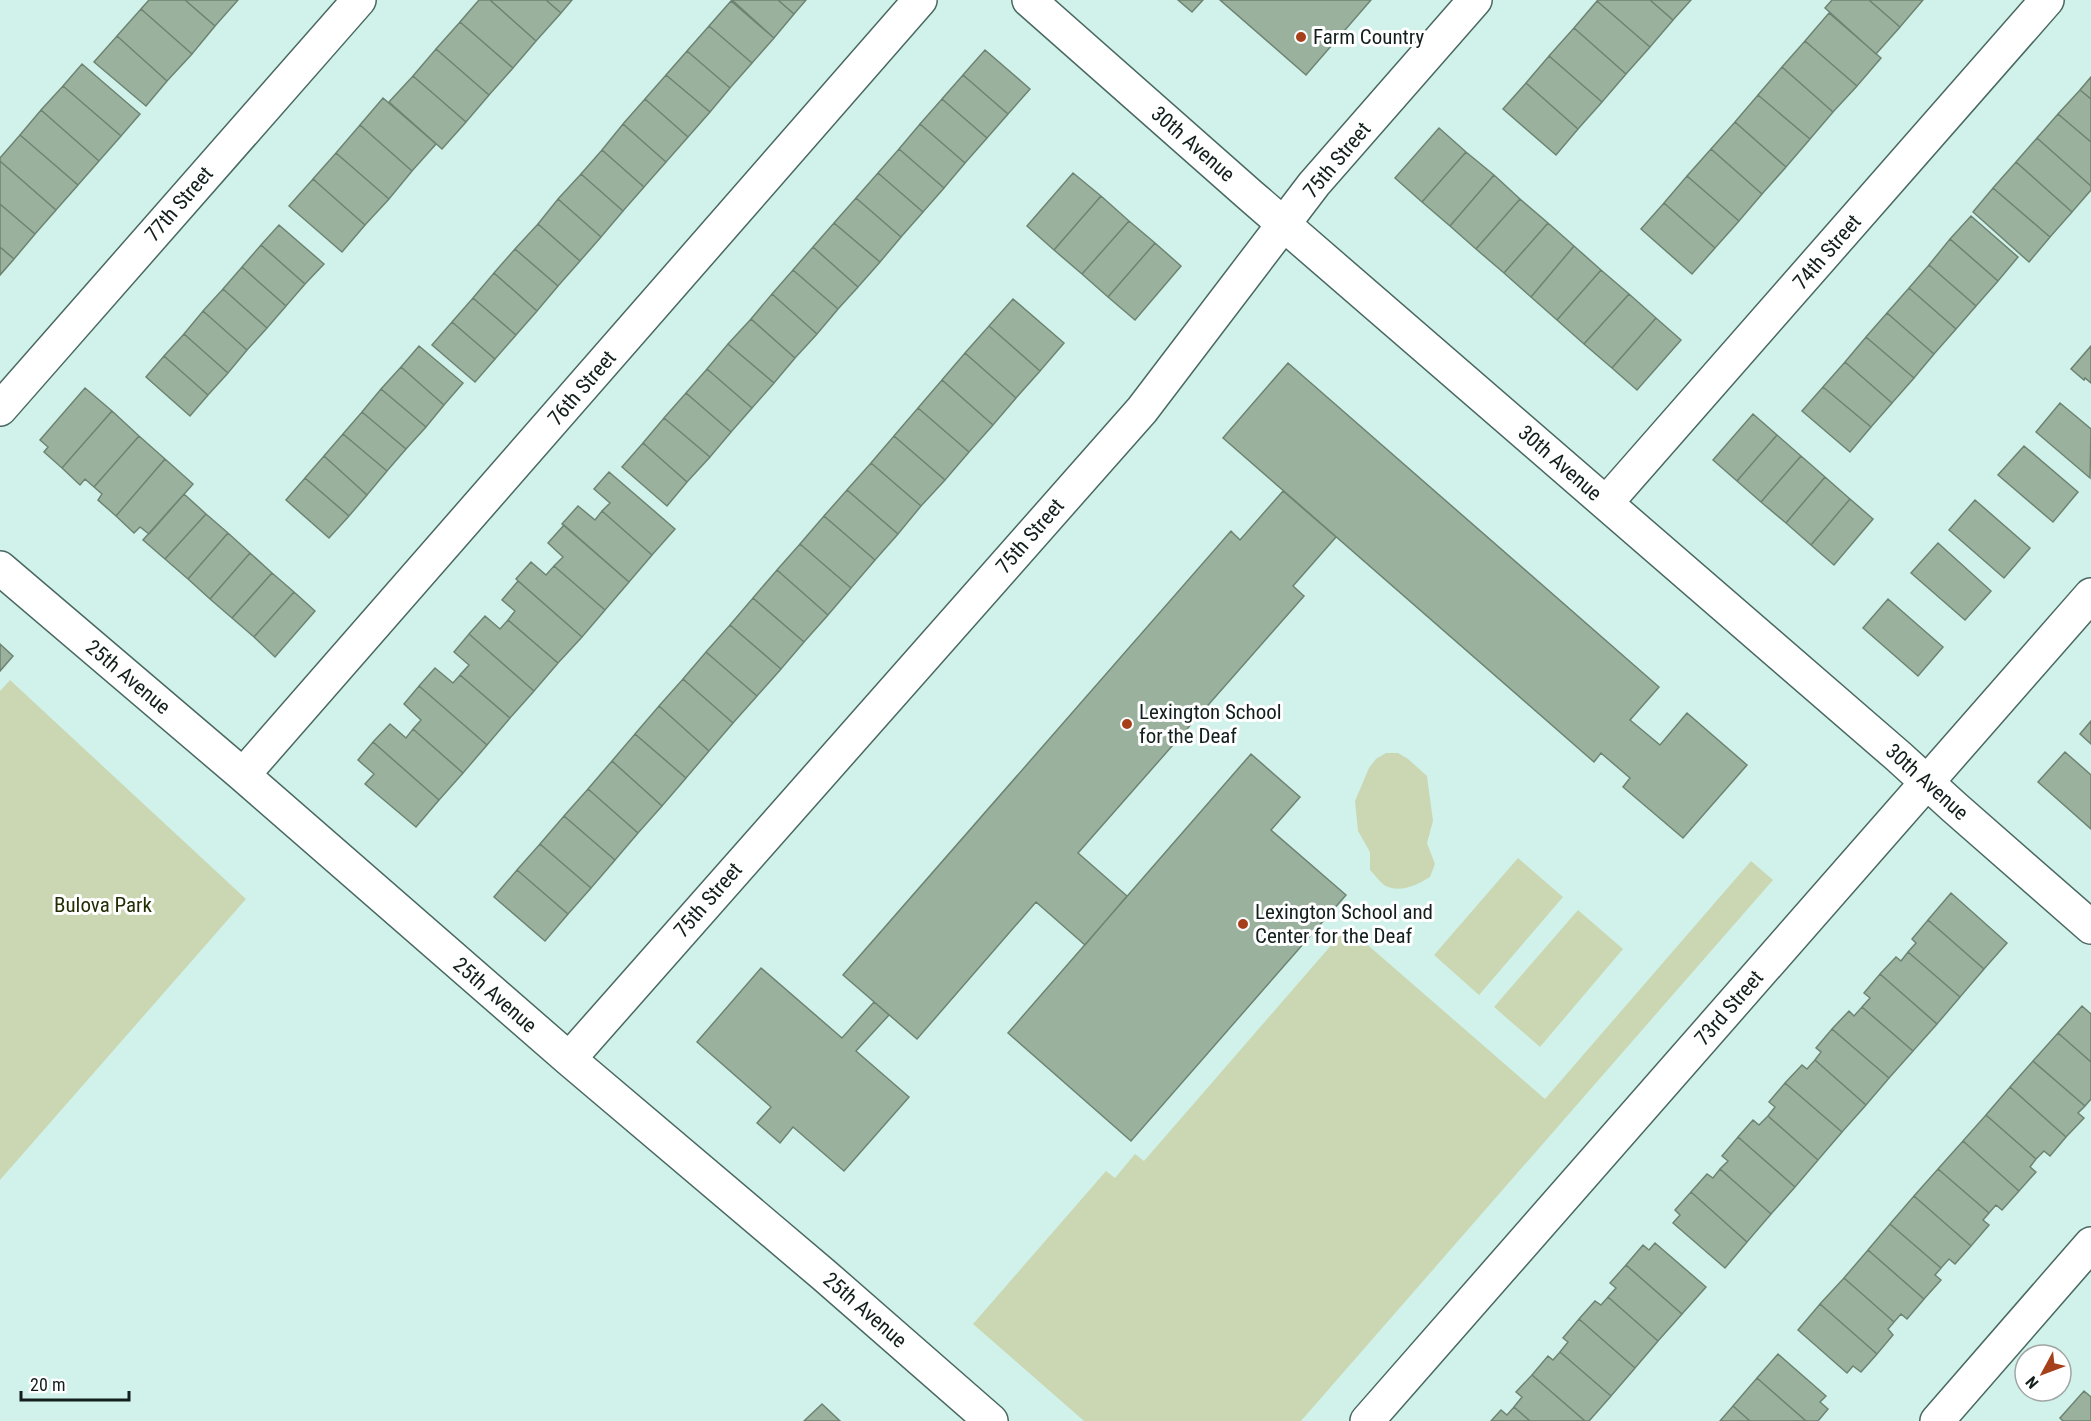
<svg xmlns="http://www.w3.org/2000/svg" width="2091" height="1421" font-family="'Roboto Condensed',sans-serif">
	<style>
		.green { fill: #cbd7b3 }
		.building { fill: #9ab19e; stroke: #6e8472; stroke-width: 1.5 }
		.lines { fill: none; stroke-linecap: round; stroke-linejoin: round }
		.street-casing { stroke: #4a6861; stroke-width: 36 }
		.street { stroke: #fff; stroke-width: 33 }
		.poi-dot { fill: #a6401b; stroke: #fff; stroke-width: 2 }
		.labels { text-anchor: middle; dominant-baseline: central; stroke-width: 6; stroke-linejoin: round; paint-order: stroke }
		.poi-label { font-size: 21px; fill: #121f1c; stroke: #fff; text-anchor: start }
		.street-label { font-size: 21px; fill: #121f1c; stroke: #fff }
		.park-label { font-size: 21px; fill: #232e04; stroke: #fff }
	</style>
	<rect width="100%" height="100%" fill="#d0f2ea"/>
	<!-- green -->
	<path class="green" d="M 10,680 L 246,899 L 0,1180 L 0,691 Z
		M 1386,753 L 1398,753 L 1408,759 L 1427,776 L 1433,821 L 1427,843 L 1435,864 L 1430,877 C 1417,885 1399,894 1384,885 C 1379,881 1374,874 1370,870 L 1370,852 L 1358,831 L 1355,801 L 1369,768 L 1376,759 Z
		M 1518,858 L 1563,897 L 1479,995 L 1434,955 Z
		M 1751,861 L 1773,880 L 1301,1421 L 1084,1421 L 973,1324 L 1106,1171 L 1115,1178 L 1135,1154 L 1144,1161 L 1347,927 L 1545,1099 Z
		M 1578,910 L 1623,949 L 1540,1047 L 1494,1007 Z"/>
	<!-- building -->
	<path class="building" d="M 149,0 L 185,0 L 215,26 L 192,54 L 141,9 Z
		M 185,0 L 238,0 L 215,26 Z
		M 479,0 L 490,0 L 536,41 L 513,68 L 460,22 Z
		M 490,0 L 546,0 L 561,13 L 536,41 Z
		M 546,0 L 572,0 L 561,13 Z
		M 732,0 L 778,0 L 794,14 L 774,38 Z
		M 778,0 L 806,0 L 794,14 Z
		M 1178,0 L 1203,0 L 1192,12 Z
		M 1220,0 L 1371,0 L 1306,75 Z
		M 1598,0 L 1650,0 L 1673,20 L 1650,47 L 1597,1 Z
		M 1650,0 L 1691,0 L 1673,20 Z
		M 1832,0 L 1869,0 L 1900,27 L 1876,54 L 1825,8 Z
		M 1869,0 L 1923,0 L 1900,27 Z
		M 731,1 L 774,38 L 752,63 L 709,26 Z
		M 1597,1 L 1650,47 L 1626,74 L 1574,28 Z
		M 141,9 L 192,54 L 167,81 L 117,36 Z
		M 1829,13 L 1881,58 L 1857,86 L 1805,41 Z
		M 460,22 L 513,68 L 489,95 L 436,49 Z
		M 709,26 L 752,63 L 730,88 L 687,51 Z
		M 1574,28 L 1626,74 L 1602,102 L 1549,56 Z
		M 117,36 L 167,81 L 146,106 L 94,62 Z
		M 1805,41 L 1857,86 L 1833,112 L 1782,67 Z
		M 436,49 L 489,95 L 466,122 L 413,76 Z
		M 985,50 L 1030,89 L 1008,114 L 963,75 Z
		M 687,51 L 730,88 L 710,112 L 666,75 Z
		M 1549,56 L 1602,102 L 1578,129 L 1526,83 Z
		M 82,64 L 140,114 L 121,136 L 63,86 Z
		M 1782,67 L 1833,112 L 1810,139 L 1758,95 Z
		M 666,75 L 710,112 L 688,137 L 645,99 Z
		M 963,75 L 1008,114 L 987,138 L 942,99 Z
		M 413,76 L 466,122 L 442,149 L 389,102 Z
		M 2091,77 L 2091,99 L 2080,90 Z
		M 1526,83 L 1578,129 L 1556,155 L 1503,109 Z
		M 63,86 L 121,136 L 99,161 L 41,110 Z
		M 2080,90 L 2091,99 L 2091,142 L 2058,114 Z
		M 1758,95 L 1810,139 L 1786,167 L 1735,122 Z
		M 383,98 L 436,144 L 412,171 L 360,125 Z
		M 645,99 L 688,137 L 666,162 L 623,124 Z
		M 942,99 L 987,138 L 965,163 L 920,124 Z
		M 41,110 L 99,161 L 78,185 L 20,135 Z
		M 2058,114 L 2091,142 L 2091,186 L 2037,138 Z
		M 1735,122 L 1786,167 L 1762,194 L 1711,149 Z
		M 623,124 L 666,162 L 644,187 L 602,150 Z
		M 920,124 L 965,163 L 944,188 L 899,149 Z
		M 360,125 L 412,171 L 389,199 L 336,153 Z
		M 1439,128 L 1466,152 L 1422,202 L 1395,178 Z
		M 20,135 L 78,185 L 56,210 L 0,161 L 0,158 Z
		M 2037,138 L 2091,186 L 2091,190 L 2072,212 L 2016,162 Z
		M 899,149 L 944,188 L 923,212 L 878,173 Z
		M 1711,149 L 1762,194 L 1739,221 L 1687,176 Z
		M 602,150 L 644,187 L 623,211 L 581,174 Z
		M 1466,152 L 1494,175 L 1450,226 L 1422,202 Z
		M 336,153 L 389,199 L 365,225 L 313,179 Z
		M 0,161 L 56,210 L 35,234 L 0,204 Z
		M 2016,162 L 2072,212 L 2050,237 L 1993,188 Z
		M 878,173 L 923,212 L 901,237 L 856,198 Z
		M 1073,173 L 1101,196 L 1054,250 L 1027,226 Z
		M 581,174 L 623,211 L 601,237 L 558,199 Z
		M 1494,175 L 1520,199 L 1476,249 L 1450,226 Z
		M 1687,176 L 1739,221 L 1715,248 L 1664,203 Z
		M 313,179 L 365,225 L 342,252 L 289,206 Z
		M 1993,188 L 2050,237 L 2029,262 L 1973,212 Z
		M 1101,196 L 1129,221 L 1082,274 L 1054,250 Z
		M 856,198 L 901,237 L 880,262 L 834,223 Z
		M 558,199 L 601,237 L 580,261 L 538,224 Z
		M 1520,199 L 1548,223 L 1504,273 L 1476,249 Z
		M 1664,203 L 1715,248 L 1692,274 L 1641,229 Z
		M 0,204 L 35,234 L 14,259 L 0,247 Z
		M 1971,216 L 2018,257 L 1998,281 L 1950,239 Z
		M 1129,221 L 1155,243 L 1108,297 L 1082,274 Z
		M 834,223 L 880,262 L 858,287 L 813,247 Z
		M 1548,223 L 1574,246 L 1531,297 L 1504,273 Z
		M 538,224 L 580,261 L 558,286 L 515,249 Z
		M 279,225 L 324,264 L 305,284 L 261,245 Z
		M 1950,239 L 1998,281 L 1976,306 L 1929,265 Z
		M 1155,243 L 1181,266 L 1135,320 L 1108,297 Z
		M 261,245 L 305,284 L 286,306 L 242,267 Z
		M 1574,246 L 1601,270 L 1557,320 L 1531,297 Z
		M 0,247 L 14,259 L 0,275 Z
		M 813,247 L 858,287 L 838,309 L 793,270 Z
		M 515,249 L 558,286 L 537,311 L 494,273 Z
		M 1929,265 L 1976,306 L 1956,329 L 1909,288 Z
		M 242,267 L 286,306 L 267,328 L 223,289 Z
		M 793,270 L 838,309 L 817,334 L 772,294 Z
		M 1601,270 L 1629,294 L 1584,344 L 1557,320 Z
		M 494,273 L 537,311 L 516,335 L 473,298 Z
		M 1909,288 L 1956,329 L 1934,354 L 1887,313 Z
		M 223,289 L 267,328 L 247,350 L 203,311 Z
		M 772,294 L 817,334 L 795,358 L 751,319 Z
		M 1629,294 L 1656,318 L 1612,368 L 1584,344 Z
		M 473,298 L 516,335 L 495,359 L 452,322 Z
		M 1013,299 L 1064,343 L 1040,371 L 989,326 Z
		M 203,311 L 247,350 L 228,373 L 184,334 Z
		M 1887,313 L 1934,354 L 1914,378 L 1866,337 Z
		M 1656,318 L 1681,340 L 1637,390 L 1612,368 Z
		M 751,319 L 795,358 L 774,383 L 728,344 Z
		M 452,322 L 495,359 L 475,382 L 432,345 Z
		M 989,326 L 1040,371 L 1016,398 L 965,353 Z
		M 184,334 L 228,373 L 208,395 L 164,356 Z
		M 1866,337 L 1914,378 L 1892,403 L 1845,362 Z
		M 728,344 L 774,383 L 752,408 L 707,369 Z
		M 419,346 L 463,383 L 444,405 L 401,367 Z
		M 2091,346 L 2091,383 L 2085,378 L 2084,380 L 2071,369 Z
		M 965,353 L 1016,398 L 993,425 L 942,380 Z
		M 164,356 L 208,395 L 190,416 L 146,377 Z
		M 1845,362 L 1892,403 L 1871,427 L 1823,387 Z
		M 1288,363 L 1659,687 L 1630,720 L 1660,745 L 1687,713 L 1747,765 L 1683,838 L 1623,787 L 1630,778 L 1601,753 L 1594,762 L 1223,438 Z
		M 401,367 L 444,405 L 426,427 L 381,389 Z
		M 707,369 L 752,408 L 731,432 L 686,393 Z
		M 942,380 L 993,425 L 969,452 L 918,408 Z
		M 1823,387 L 1871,427 L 1850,452 L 1802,411 Z
		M 85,388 L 112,411 L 62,468 L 44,452 L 48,447 L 40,440 Z
		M 381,389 L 426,427 L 406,449 L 362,412 Z
		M 686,393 L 731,432 L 710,457 L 664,418 Z
		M 2060,403 L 2091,429 L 2090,478 L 2036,432 Z
		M 918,408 L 969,452 L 945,480 L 894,436 Z
		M 112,411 L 139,436 L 94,487 L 85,479 L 80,485 L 62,468 Z
		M 362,412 L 406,449 L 387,471 L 343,434 Z
		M 1753,414 L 1777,435 L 1737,481 L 1713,460 Z
		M 664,418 L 710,457 L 687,482 L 643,443 Z
		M 343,434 L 387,471 L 367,495 L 324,456 Z
		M 1777,435 L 1801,456 L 1761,502 L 1737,481 Z
		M 139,436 L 165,459 L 116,516 L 98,500 L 102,494 L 94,487 Z
		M 894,436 L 945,480 L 921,506 L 871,463 Z
		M 643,443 L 687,482 L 667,506 L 622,467 Z
		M 2024,446 L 2078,492 L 2053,522 L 1998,475 Z
		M 324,456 L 367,495 L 349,516 L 305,478 Z
		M 1801,456 L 1825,477 L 1786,523 L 1761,502 Z
		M 165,459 L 193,484 L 149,534 L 140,527 L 134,533 L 116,516 Z
		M 871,463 L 921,506 L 898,534 L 847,490 Z
		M 609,472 L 675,529 L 652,555 L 602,511 L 610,503 L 594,489 Z
		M 1825,477 L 1850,499 L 1811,545 L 1786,523 Z
		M 305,478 L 349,516 L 329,538 L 286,500 Z
		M 847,490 L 898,534 L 875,560 L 824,516 Z
		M 1283,491 L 1336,537 L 1293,586 L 1304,596 L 1078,853 L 1127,896 L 1085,945 L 1036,902 L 917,1039 L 843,975 L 1231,531 L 1240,540 Z
		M 184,494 L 206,514 L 165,559 L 143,540 Z
		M 1850,499 L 1873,519 L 1834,565 L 1811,545 Z
		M 1975,500 L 2030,548 L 2004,578 L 1949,530 Z
		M 578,506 L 595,520 L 602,511 L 652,555 L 629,582 L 562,524 Z
		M 206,514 L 228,533 L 188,579 L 165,559 Z
		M 824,516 L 875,560 L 851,588 L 800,544 Z
		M 564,525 L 629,582 L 605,610 L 554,566 L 563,557 L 548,543 Z
		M 228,533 L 250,553 L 210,599 L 188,579 Z
		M 1938,543 L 1991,591 L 1965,620 L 1911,573 Z
		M 800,544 L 851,588 L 828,615 L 777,570 Z
		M 250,553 L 272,573 L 232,618 L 210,599 Z
		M 531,562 L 546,575 L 554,566 L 605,610 L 582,637 L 516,579 Z
		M 777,570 L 828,615 L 804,642 L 753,598 Z
		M 272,573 L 294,592 L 254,637 L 232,618 Z
		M 518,581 L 582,637 L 558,663 L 508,620 L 515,611 L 502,600 Z
		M 294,592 L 315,611 L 275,657 L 254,637 Z
		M 753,598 L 804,642 L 781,669 L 730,625 Z
		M 1888,599 L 1943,647 L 1918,676 L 1863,628 Z
		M 485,616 L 500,629 L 508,620 L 558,663 L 534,691 L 469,634 Z
		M 730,625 L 781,669 L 757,696 L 706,652 Z
		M 469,634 L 534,691 L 510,718 L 460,675 L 469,665 L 454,652 Z
		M 0,644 L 13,656 L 0,671 Z
		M 706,652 L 757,696 L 733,723 L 683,679 Z
		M 435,668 L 453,683 L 460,675 L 510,718 L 487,745 L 419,686 Z
		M 683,679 L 733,723 L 709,751 L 659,706 Z
		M 419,686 L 487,745 L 463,773 L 413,729 L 421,720 L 404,704 Z
		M 659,706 L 709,751 L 686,778 L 635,734 Z
		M 2091,721 L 2091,744 L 2080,734 Z
		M 390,724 L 406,738 L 413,729 L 463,773 L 439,800 L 373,742 Z
		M 635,734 L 686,778 L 662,806 L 612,761 Z
		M 373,742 L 439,800 L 416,827 L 365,784 L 374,774 L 358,760 Z
		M 2065,752 L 2091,775 L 2091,829 L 2038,782 Z
		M 1251,754 L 1300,797 L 1271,830 L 1346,895 L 1131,1141 L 1008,1033 Z
		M 612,761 L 662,806 L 638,833 L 588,789 Z
		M 588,789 L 638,833 L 615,860 L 564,816 Z
		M 564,816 L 615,860 L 591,888 L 540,844 Z
		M 540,844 L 591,888 L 568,914 L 517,870 Z
		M 517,870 L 568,914 L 545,941 L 494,897 Z
		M 1951,893 L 2007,943 L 1984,969 L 1928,920 Z
		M 1928,920 L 1984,969 L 1960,997 L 1908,952 L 1916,943 L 1912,939 Z
		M 1908,952 L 1960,997 L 1937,1024 L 1880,974 L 1896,957 L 1901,961 Z
		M 761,968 L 842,1038 L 874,1002 L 889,1015 L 856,1051 L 909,1097 L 844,1171 L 793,1127 L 780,1143 L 757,1123 L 771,1107 L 697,1042 Z
		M 1880,974 L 1937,1024 L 1913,1051 L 1862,1007 L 1870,998 L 1864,993 Z
		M 2082,1006 L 2091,1014 L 2091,1062 L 2058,1033 Z
		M 1862,1007 L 1913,1051 L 1889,1078 L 1832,1029 L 1849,1011 L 1854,1016 Z
		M 1832,1029 L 1889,1078 L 1866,1105 L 1815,1060 L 1821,1052 L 1816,1048 Z
		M 2058,1033 L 2091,1062 L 2091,1099 L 2085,1106 L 2033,1061 Z
		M 1815,1060 L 1866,1105 L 1842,1132 L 1785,1083 L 1802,1065 L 1807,1069 Z
		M 2033,1061 L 2085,1106 L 2078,1113 L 2084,1118 L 2066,1137 L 2010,1087 Z
		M 1785,1083 L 1842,1132 L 1818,1160 L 1768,1116 L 1775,1107 L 1769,1102 Z
		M 2010,1087 L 2066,1137 L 2050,1156 L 2044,1151 L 2036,1159 L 1986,1115 Z
		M 1986,1115 L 2036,1159 L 2030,1167 L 2036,1172 L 2019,1191 L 1963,1141 Z
		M 1768,1116 L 1818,1160 L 1795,1187 L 1738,1137 L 1753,1120 L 1759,1125 Z
		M 1738,1137 L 1795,1187 L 1771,1214 L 1720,1169 L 1728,1161 L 1722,1156 Z
		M 1963,1141 L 2019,1191 L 2002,1210 L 1996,1205 L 1989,1213 L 1938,1169 Z
		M 1720,1169 L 1771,1214 L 1747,1242 L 1691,1192 L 1707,1174 L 1713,1178 Z
		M 1938,1169 L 1989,1213 L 1983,1220 L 1989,1225 L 1971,1246 L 1914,1196 Z
		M 1691,1192 L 1747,1242 L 1725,1268 L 1673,1223 L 1680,1215 L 1675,1210 Z
		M 1914,1196 L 1971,1246 L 1955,1264 L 1949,1259 L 1941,1268 L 1890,1224 Z
		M 1890,1224 L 1941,1268 L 1935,1275 L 1941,1280 L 1924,1299 L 1868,1250 Z
		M 1655,1243 L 1706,1287 L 1682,1314 L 1626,1265 L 1643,1245 L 1649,1250 Z
		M 1868,1250 L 1924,1299 L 1907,1319 L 1901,1314 L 1894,1322 L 1844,1278 Z
		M 1626,1265 L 1682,1314 L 1658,1341 L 1608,1297 L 1616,1288 L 1610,1283 Z
		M 1844,1278 L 1894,1322 L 1888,1329 L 1893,1335 L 1877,1354 L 1820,1304 Z
		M 1608,1297 L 1658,1341 L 1635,1368 L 1579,1319 L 1595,1301 L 1601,1305 Z
		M 1820,1304 L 1877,1354 L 1861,1372 L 1853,1366 L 1847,1373 L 1798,1330 Z
		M 1579,1319 L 1635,1368 L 1611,1396 L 1560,1352 L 1568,1342 L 1563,1338 Z
		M 1560,1352 L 1611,1396 L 1589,1421 L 1585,1421 L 1532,1375 L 1548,1356 L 1553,1360 Z
		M 1778,1354 L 1826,1396 L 1820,1402 L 1828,1409 L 1818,1421 L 1806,1421 L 1757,1378 Z
		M 1532,1375 L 1585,1421 L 1530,1421 L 1514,1407 L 1522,1397 L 1516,1392 Z
		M 1757,1378 L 1806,1421 L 1750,1421 L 1733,1406 Z
		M 2084,1391 L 2091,1397 L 2091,1421 L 2063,1421 L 2060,1418 Z
		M 822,1404 L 840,1421 L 804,1421 Z
		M 1733,1406 L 1750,1421 L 1720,1421 Z
		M 1514,1407 L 1530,1421 L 1491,1421 L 1501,1410 L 1507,1415 Z"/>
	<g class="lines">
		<!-- street casing -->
		<g class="street-casing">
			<path id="street" d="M 1029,0 L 1251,196 L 1898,756 L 1954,807 L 2091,927
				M 0,409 L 359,0
				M 1606,503 L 2047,0
				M 0,568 L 243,775 L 569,1059 L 824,1275 L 991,1421
				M 243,775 L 920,0
				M 569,1059 L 1142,410 L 1314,184 L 1475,0
				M 1367,1421 L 2091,595
				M 1937,1421 L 2091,1244"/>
		</g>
		<!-- street -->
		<use href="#street" class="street"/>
	</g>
	<!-- markers -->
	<g class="poi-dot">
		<circle cx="1301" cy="37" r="6"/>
		<circle cx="1127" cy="724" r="6"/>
		<circle cx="1243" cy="924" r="6"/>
	</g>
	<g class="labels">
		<!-- poi labels -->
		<g class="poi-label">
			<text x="1313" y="37">Farm Country</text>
			<text x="1139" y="712">Lexington School<tspan x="1139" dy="24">for the Deaf</tspan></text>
			<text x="1255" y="912">Lexington School and<tspan x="1255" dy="24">Center for the Deaf</tspan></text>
		</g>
		<!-- street labels -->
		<g class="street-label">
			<text transform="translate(1193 144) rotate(41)">30th Avenue</text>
			<text transform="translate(1337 160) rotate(-50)">75th Street</text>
			<text transform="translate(179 204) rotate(-49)">77th Street</text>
			<text transform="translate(1827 252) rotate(-49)">74th Street</text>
			<text transform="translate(582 388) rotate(-49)">76th Street</text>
			<text transform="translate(1560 463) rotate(41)">30th Avenue</text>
			<text transform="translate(1030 536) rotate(-49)">75th Street</text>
			<text transform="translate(128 677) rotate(40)">25th Avenue</text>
			<text transform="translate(1927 782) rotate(42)">30th Avenue</text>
			<text transform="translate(708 900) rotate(-49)">75th Street</text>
			<text transform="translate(495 995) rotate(41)">25th Avenue</text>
			<text transform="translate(1729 1008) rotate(-49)">73rd Street</text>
			<text transform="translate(865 1310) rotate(41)">25th Avenue</text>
		</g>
		<!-- park labels -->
		<g class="park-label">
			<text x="103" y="905">Bulova Park</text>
		</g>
	</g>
	<!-- north arrow -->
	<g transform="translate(2043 1373) rotate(229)"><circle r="28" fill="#ffffff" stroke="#a0a5a4" stroke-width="1.5"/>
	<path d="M0-4.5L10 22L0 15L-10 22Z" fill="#a6401b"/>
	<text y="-9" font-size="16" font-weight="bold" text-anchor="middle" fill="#121f1c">N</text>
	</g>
	<!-- scale -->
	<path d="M21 1391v9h108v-9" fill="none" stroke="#121f1c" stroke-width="3"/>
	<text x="30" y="1391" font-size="18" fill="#121f1c" stroke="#ffffff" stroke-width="4.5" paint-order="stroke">20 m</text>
</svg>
